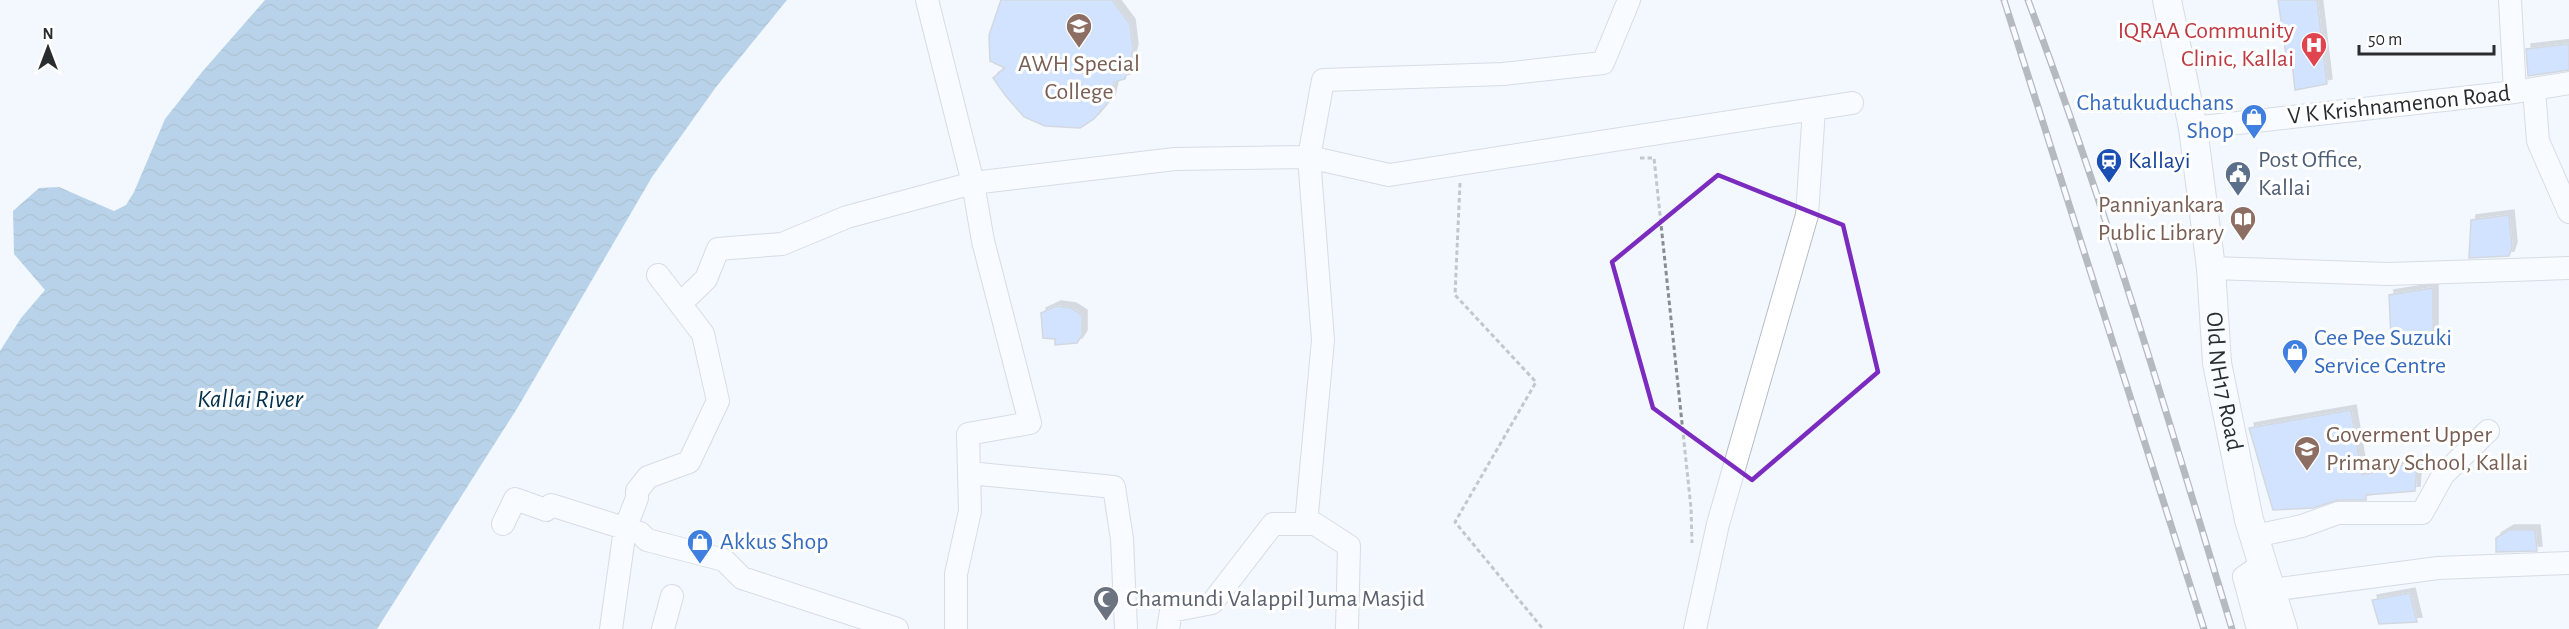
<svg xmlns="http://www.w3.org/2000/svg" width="2569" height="629" font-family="'Alegreya Sans',sans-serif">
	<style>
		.water { fill: url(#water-waves) }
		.building { fill: #a8cbfe; stroke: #adb2bb; stroke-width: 1.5; filter: url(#shadow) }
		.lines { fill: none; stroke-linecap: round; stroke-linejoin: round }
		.minor-casing { stroke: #b6bcc4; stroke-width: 24 }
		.major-casing { stroke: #b6bcc4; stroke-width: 30 }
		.path { stroke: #898d91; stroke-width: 3; stroke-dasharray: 4.5 3; stroke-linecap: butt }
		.minor { stroke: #fff; stroke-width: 22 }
		.major { stroke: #fff; stroke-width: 28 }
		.rail-casing { stroke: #6b6e73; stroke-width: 7 }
		.rail { stroke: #fff; stroke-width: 4.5; stroke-dasharray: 14; stroke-linecap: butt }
		.marked { fill: none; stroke: #7b2cbf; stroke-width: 4.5; stroke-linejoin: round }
		.labels { text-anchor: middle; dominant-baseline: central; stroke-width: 6; stroke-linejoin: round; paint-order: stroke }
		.health-label { font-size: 24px; fill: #be3a42; stroke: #fff; text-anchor: end }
		.education-label { font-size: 24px; fill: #785e54; stroke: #fff }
		.shop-label { font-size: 24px; fill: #366cbe; stroke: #fff; text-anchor: start }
		.street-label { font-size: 24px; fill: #2a2d30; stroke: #fff }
		.service-label { font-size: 24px; fill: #4e5e75; stroke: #fff; text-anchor: start }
		.transit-label { font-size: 24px; fill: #164399; stroke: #fff; text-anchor: start }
		.worship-label { font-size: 24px; fill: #5b616d; stroke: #fff; text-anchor: start }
		.water-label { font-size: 26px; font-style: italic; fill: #04304b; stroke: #fff }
	</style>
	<defs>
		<pattern id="water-waves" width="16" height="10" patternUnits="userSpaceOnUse" patternTransform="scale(1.5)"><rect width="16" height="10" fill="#72a7ce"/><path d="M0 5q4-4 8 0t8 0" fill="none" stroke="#5e88a8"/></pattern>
		<filter id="shadow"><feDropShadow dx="5" dy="-5" stdDeviation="0" flood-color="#0004"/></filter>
	</defs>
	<rect width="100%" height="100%" fill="#f3f8ff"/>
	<!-- water -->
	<path class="water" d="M 265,0 L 787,0 L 716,87 L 652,177 L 518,407 L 377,629 L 0,629 L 0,351 L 21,318 L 45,290 L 14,254 L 13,211 L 39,188 L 59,187 L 114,211 L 126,205 L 134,192 L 165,119 L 202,72 Z"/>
	<!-- building -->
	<path class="building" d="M 1001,0 L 1112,0 L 1130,24 L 1133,49 L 1125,79 L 1114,82 L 1110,100 L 1094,119 L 1080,128 L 1045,126 L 1024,117 L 1005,95 L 993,78 L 1005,68 L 990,61 L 989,35 Z
		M 2278,0 L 2317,0 L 2327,84 L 2295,90 L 2291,53 L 2286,56 Z
		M 2569,44 L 2569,70 L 2528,76 L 2526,49 Z
		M 2509,215 L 2512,247 L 2509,256 L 2469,258 L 2471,220 Z
		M 2433,288 L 2433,343 L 2391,339 L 2389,295 Z
		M 1056,306 L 1071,308 L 1082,315 L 1082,335 L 1077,343 L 1055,345 L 1055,339 L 1043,338 L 1041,313 Z
		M 2351,410 L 2362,475 L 2417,462 L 2415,491 L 2366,495 L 2366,500 L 2338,500 L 2313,508 L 2273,510 L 2249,428 Z
		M 2509,530 L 2535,530 L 2537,551 L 2496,552 L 2496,538 Z
		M 2410,593 L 2417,622 L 2379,624 L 2372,600 Z"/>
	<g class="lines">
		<!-- minor casing -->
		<g class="minor-casing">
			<path id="minor" d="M 2510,0 L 2515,92
				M 2534,89 L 2538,141 L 2569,212
				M 2193,128 L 2515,92 L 2569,83
				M 2211,268 L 2388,274 L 2569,268
				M 681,303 L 706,279 L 718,249 L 782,244 L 847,217 L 973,183 L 927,0
				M 969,473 L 1114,487 L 1122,539 L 1126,629
				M 503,524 L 515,499 L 546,510 L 551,505 L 640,533 L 647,540 L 724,560 L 742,578 L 897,629
				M 1306,524 L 1323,340 L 1309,157 L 1389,175 L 1852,103
				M 2255,536 L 2302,526 L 2338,513 L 2422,513 L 2443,475 L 2488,431
				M 2271,590 L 2438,568 L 2569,563
				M 611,629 L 625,529 L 637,498 L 637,491 L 648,477 L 689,462 L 718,401 L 703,334 L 658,275
				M 663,629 L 672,596
				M 956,629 L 956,574 L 970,511 L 968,434 L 1030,423 L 983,241 L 973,183 L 1175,159 L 1309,157 L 1323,80 L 1503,74 L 1603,63 L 1629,0
				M 1168,629 L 1171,611 L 1212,603 L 1273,524 L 1315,524 L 1349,546 L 1347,629
				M 1695,629 L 1718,524 L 1807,215 L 1814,109
				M 2258,629 L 2244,577 L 2263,564"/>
		</g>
		<!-- major casing -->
		<g class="major-casing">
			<g id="major">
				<path id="s1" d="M 2167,0 L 2193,128 L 2211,268 L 2217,363 L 2249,520 L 2283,629"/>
			</g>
		</g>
		<!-- path -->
		<path class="path" d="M 1640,158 L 1654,158 L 1691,508 L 1692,543
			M 1460,183 L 1455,295 L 1536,382 L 1455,522 L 1543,629"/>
		<!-- minor -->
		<use href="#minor" class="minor"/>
		<!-- major -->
		<use href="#major" class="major"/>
		<!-- rail casing -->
		<g class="rail-casing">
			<path id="rail" d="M 2004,0 L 2204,629
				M 2028,0 C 2106,207 2168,418 2232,629"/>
		</g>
		<!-- rail -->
		<use href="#rail" class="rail"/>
	</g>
	<!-- marked area -->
	<path d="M0 0H2569V629H0ZM 1718,175 L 1843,225 L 1878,372 L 1752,480 L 1653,408 L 1612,262 Z" fill="#f3f8ff" fill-opacity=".55" fill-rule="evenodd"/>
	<path class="marked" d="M 1718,175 L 1843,225 L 1878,372 L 1752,480 L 1653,408 L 1612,262 Z"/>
	<!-- icons -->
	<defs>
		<g id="university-pin" transform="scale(1.35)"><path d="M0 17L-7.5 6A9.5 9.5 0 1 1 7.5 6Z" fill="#8d6e63" stroke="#fff"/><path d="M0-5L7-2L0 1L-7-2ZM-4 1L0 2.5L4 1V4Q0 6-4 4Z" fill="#fff"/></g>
		<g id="hospital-pin" transform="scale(1.35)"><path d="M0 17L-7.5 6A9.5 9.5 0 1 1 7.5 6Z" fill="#e0444e" stroke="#fff"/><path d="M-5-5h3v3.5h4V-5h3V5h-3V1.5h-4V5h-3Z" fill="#fff"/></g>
		<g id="shop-pin" transform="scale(1.35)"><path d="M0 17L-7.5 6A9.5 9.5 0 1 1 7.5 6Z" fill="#3f7fe0" stroke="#fff"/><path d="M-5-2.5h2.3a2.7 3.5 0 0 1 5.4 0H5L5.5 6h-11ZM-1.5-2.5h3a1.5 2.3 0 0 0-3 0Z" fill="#fff"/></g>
		<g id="station-pin" transform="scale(1.35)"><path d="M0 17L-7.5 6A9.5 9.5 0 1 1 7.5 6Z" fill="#1a4fb4" stroke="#fff"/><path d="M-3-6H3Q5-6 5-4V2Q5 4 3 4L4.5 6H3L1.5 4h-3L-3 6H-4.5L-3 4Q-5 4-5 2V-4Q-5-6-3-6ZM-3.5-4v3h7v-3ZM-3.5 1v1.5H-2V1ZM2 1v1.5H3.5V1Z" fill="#fff"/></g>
		<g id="civic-pin" transform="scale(1.35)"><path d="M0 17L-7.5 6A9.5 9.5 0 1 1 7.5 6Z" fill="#5c6f8a" stroke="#fff"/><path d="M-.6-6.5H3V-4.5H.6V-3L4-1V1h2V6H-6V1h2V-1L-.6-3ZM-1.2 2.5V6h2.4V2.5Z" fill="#fff"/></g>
		<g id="library-pin" transform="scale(1.35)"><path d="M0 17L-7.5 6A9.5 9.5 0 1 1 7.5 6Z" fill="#8d6e63" stroke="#fff"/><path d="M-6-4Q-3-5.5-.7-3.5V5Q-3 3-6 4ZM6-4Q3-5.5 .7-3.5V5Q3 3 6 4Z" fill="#fff"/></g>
		<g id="school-pin" transform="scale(1.35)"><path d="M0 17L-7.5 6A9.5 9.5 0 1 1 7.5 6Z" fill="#8d6e63" stroke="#fff"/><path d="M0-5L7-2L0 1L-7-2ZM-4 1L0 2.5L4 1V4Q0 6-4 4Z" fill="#fff"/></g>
		<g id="mosque-pin" transform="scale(1.35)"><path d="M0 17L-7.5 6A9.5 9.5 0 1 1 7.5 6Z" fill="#6b7280" stroke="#fff"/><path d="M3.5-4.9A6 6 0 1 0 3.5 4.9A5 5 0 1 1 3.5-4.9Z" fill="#fff"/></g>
	</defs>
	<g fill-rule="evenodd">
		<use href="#university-pin" x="1079" y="26"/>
		<use href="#hospital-pin" x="2314" y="45"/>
		<use href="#shop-pin" x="2254" y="117"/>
		<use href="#station-pin" x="2109" y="161"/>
		<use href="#civic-pin" x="2238" y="174"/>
		<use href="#library-pin" x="2243" y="219"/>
		<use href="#shop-pin" x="2295" y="352"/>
		<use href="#school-pin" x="2307" y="449"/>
		<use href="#shop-pin" x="700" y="542"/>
		<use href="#mosque-pin" x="1106" y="599"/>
	</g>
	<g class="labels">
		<!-- health labels -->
		<g class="health-label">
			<text x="2294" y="31">IQRAA Community<tspan x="2294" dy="28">Clinic, Kallai</tspan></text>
		</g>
		<!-- education labels -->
		<g class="education-label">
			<text x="1079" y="64">AWH Special<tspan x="1079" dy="28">College</tspan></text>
			<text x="2224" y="205" text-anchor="end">Panniyankara<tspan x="2224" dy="28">Public Library</tspan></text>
			<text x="2326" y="435" text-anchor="start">Goverment Upper<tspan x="2326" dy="28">Primary School, Kallai</tspan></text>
		</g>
		<!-- shop labels -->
		<g class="shop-label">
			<text x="2234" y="103" text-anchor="end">Chatukuduchans<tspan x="2234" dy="28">Shop</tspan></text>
			<text x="2314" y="338">Cee Pee Suzuki<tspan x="2314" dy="28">Service Centre</tspan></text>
			<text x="720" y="542">Akkus Shop</text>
		</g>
		<!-- street labels -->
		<g class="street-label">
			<text transform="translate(2399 105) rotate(-6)">V K Krishnamenon Road</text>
			<text stroke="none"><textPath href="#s1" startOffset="386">Old NH17 Road</textPath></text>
		</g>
		<!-- service labels -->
		<g class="service-label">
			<text x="2258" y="160">Post Office,<tspan x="2258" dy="28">Kallai</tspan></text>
		</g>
		<!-- transit labels -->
		<g class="transit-label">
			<text x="2128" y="161">Kallayi</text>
		</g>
		<!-- worship labels -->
		<g class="worship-label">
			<text x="1126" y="599">Chamundi Valappil Juma Masjid</text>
		</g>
		<!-- water labels -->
		<g class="water-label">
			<text x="250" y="399">Kallai River</text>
		</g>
	</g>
	<!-- north arrow -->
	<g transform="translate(48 48)" stroke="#ffffff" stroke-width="4.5" paint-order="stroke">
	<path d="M0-4.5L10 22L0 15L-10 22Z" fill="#2a2d30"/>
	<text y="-9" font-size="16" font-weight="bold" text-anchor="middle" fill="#2a2d30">N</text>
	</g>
	<!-- scale -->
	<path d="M2359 45v9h135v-9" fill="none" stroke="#2a2d30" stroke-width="3"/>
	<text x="2368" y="45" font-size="18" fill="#2a2d30" stroke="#ffffff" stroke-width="4.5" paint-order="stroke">50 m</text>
</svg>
